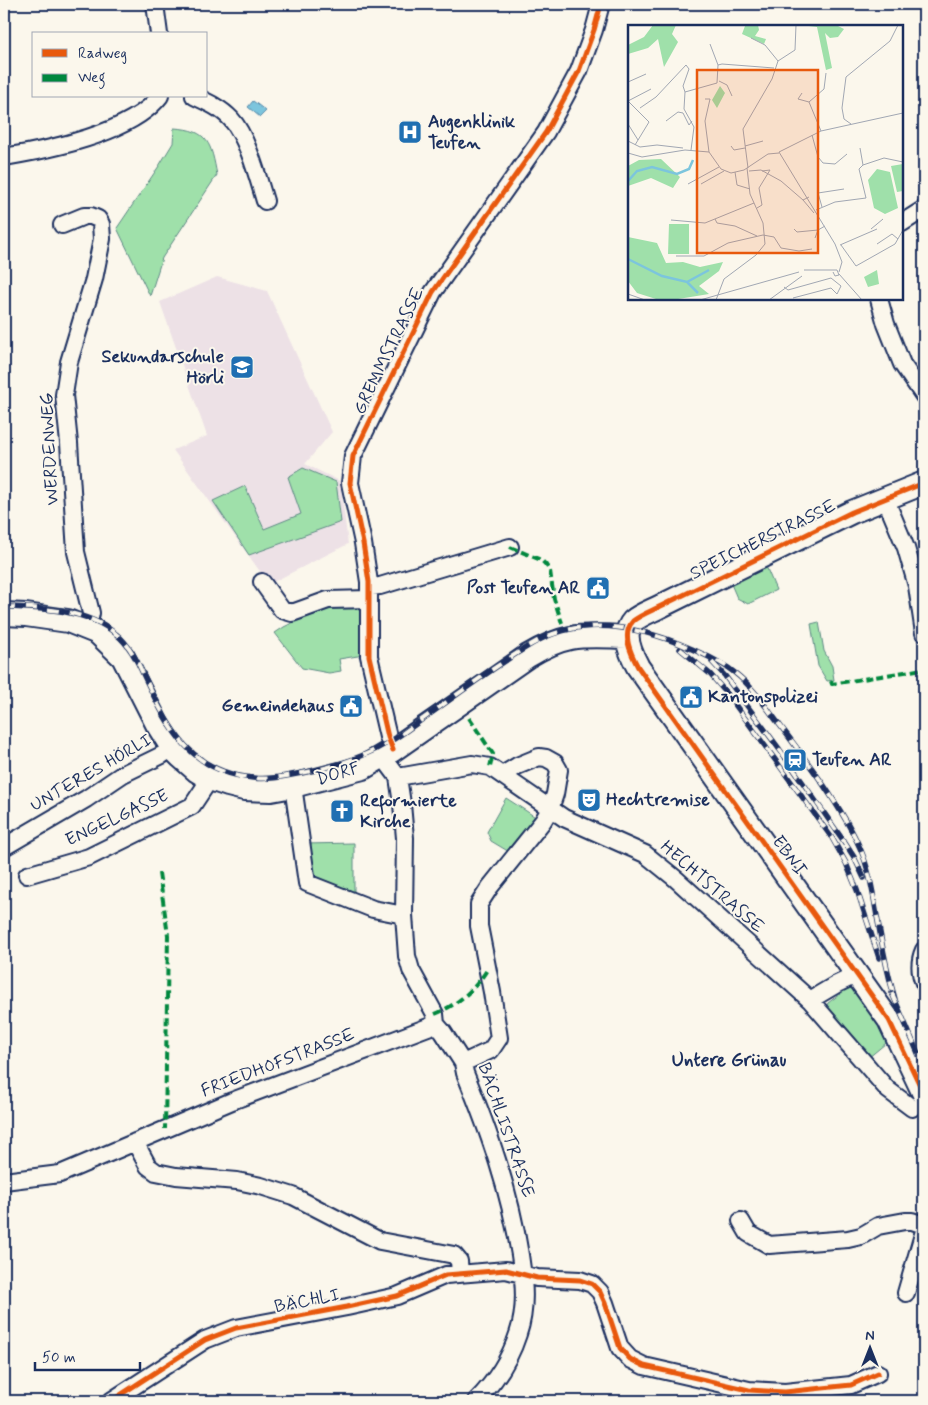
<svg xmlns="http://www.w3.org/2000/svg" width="928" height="1405" font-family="Mynerve,sans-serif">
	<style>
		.built { fill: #ede1e6 }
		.green { fill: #9fe0aa; stroke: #5d8884 }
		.water { fill: #7cc5dd; stroke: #5589aa }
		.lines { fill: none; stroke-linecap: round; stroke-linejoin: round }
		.street-casing { stroke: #1b2f5e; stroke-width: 20 }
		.secondary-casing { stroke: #1b2f5e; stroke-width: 26 }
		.street { stroke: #fbf7ec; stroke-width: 16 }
		.secondary { stroke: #fbf7ec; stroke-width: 22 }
		.rail-casing { stroke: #1b2f5e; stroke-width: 5.5 }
		.rail { stroke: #fbf7ec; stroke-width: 4; stroke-dasharray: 11; stroke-linecap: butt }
		.quiet { stroke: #00873e; stroke-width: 4; stroke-dasharray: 8 4; stroke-linecap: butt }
		.cycleway-casing { stroke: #fbf7ec; stroke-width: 8 }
		.cycleway { stroke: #e8590c; stroke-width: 5 }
		.labels { text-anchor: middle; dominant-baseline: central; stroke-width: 4; stroke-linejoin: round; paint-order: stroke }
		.poi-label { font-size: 18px; font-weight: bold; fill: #1b2f5e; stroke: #fbf7ec; text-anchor: start }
		.street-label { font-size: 18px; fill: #1b2f5e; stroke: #fbf7ec }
		.neighbourhood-label { font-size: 19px; font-weight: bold; fill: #1b2f5e; stroke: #fbf7ec }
		.inset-river { fill: none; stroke: #7cc5dd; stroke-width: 2.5 }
		.inset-road { fill: none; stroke: #a1a7b3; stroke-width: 1 }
		.view { fill: #e8590c; fill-opacity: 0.15; stroke: #e8590c; stroke-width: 2.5 }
		.inset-edge { fill: none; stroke: #1b2f5e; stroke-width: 2.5 }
	</style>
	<rect width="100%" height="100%" fill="#fbf7ec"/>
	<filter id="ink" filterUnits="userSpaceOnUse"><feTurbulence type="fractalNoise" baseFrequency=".02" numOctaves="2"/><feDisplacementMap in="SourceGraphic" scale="10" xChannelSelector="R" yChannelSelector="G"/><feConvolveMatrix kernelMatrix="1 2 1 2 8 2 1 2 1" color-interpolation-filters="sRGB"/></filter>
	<g filter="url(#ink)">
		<!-- built -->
		<path class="built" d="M 217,277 L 267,291 L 332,432 L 305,464 L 340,481 L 348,544 L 269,584 L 173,450 L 207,436 L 160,302 Z"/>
		<!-- green -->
		<path class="green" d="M 174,128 C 209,130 211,144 217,175 L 162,258 L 150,296 L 117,228 L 159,166 L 173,143 Z
			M 303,468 L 336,482 L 341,522 L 249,555 L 213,501 L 245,486 L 264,529 L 301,514 L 288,477 Z
			M 765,564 L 776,590 L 748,604 L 737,598 L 731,584 Z
			M 334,602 L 350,605 L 362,612 L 364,655 L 339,659 L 341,671 L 329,673 L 302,668 L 275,633 L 284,627 Z
			M 819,622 L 824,651 L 832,666 L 834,680 L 827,681 L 818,666 L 811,624 Z
			M 506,798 L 537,818 L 511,853 L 491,841 L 487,832 Z
			M 354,843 L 354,899 L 310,881 L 305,844 Z
			M 848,988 L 858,990 L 891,1039 L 868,1058 L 826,1007 L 828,1003 Z"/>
		<!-- water -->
		<path class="water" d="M 253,101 L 266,111 L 260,117 L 248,107 Z"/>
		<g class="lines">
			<!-- street casing -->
			<g class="street-casing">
				<path id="street" d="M 155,4 L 159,34
					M 194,96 C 207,102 221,108 231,119 C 247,136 258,178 265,201
					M 4,157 C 48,150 132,133 160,96
					M 902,223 L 924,209
					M 62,225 L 84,216 L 91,216 L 98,219 L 101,224 L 102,239 L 94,279 L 69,362 L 64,395 L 69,443 L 76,552 L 91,613 L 88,628
					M 879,299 L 886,324 L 902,364 L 924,396
					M 885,498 L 906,548 L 917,586 L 924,633
					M 262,582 L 282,610 L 292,613 L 328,600 L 369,599
					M 369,587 L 380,586 L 510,547
					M 393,750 L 388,737 L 369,656 L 369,582 L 363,543 L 350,483 L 353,456 L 433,292 L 546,132 L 579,71 L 594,30 L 601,4
					M 383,757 L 398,777 L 402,804 L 405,838 L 404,915 L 407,956 L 411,970 L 435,1014 L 436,1024 L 443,1032 L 463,1063 L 465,1073 C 489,1132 510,1191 520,1255 C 524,1281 527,1308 518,1334 C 510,1359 494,1383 476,1401
					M 398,777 L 472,764 L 490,767 L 564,818 L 645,854 L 676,879 L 810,1000 L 837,984 L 856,975
					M 293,786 L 307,883 L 373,909 L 404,915
					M 4,847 L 86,799 L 123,774 L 162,755 L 172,748
					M 27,875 L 89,857 L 192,806 L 210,779
					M 924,950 C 919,961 919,971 924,983
					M 810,1000 L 888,1090 L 912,1108
					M 463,1063 L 491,1050 L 499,1038 L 492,992 L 479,926 L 479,904 L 490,887 L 543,821 L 550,809 L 555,794 L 559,770 L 555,763 L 546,758 L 539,757 L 517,766 L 502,775
					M 135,1142 L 148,1166 L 156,1172 L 176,1176 L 237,1181 L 261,1186 L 293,1196 L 380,1241 L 454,1255 L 459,1261 L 460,1274
					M 4,1181 L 60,1174 L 232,1101 L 436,1024
					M 741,1221 L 748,1233 L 769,1245 L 848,1239 L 861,1236 L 878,1226 L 905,1221 L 912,1221 L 924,1225
					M 906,1293 L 924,1231
					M 111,1401 L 205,1340 L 236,1328 L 347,1307 L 397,1296 L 446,1275 L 506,1270 L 537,1278 L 580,1280 L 592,1284 L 600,1292 L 605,1303 L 620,1348 L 630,1359 L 644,1366 L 749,1390 L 785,1392 L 851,1385 L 878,1373"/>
			</g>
			<!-- secondary casing -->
			<g class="secondary-casing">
				<path id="secondary" d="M 924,483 L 852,512 L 659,607 C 651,611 640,615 633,621 C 621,634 631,654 638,667 L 889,1020 L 924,1094
					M 4,614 L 26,615 L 68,621 L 98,633 L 123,657 L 157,724 L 172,748 L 181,757 L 197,771 L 210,779 L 228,785 L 244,789 L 271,790 L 293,786 L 363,768 L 393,750 L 528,656 C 568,632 582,636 627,637"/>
			</g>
			<!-- street -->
			<use href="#street" class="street"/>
			<!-- secondary -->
			<use href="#secondary" class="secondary"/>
			<!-- rail casing -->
			<g class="rail-casing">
				<path id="rail" d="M 4,607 C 40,608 87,609 116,634 C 131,646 138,663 146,680 C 170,730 191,772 253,778 C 270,780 286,776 302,773 C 333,767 363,758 389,742 C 400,736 410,728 420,721 C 457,695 493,667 532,644 C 582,614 642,627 692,649 C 707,656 722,662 735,673 C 753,687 766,707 779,724 C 807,761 842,807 860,848 C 871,873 874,901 879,927 C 883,951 888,975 895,999
					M 680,649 L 710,674 L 728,695 L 832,838 L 846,863 L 857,890 L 879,958
					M 712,662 L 725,676 L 780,750 L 843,840 L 854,857 L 864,878
					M 892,993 L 924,1067"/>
			</g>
			<!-- rail -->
			<use href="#rail" class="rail"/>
			<!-- quiet -->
			<path class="quiet" d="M 923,211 L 924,211
				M 510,547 L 541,560 L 546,565 L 550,571 L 554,599 L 562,623
				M 831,681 L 832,684 L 923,669
				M 469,718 L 493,754 L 490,767
				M 159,873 L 168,935 L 165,1129
				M 435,1014 C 457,1005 476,989 488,968"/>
			<!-- cycleway casing -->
			<g class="cycleway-casing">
				<path id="cycleway" d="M 924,483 L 852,512 L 659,607 C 651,611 640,615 633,621 C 621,634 631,654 638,667 L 889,1020 L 924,1094
					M 393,750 L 388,737 L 369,656 L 369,582 L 363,543 L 350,483 L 353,456 L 433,292 L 546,132 L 579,71 L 594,30 L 601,4
					M 111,1401 L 205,1340 L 236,1328 L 347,1307 L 397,1296 L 446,1275 L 506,1270 L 537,1278 L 580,1280 L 592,1284 L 600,1292 L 605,1303 L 620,1348 L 630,1359 L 644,1366 L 749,1390 L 785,1392 L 851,1385 L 878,1373"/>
			</g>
			<!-- cycleway -->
			<use href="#cycleway" class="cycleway"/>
		</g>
	</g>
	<!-- icons -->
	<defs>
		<g id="hospital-square" transform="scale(1.25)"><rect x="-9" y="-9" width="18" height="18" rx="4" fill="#1f6fb2" stroke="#fbf7ec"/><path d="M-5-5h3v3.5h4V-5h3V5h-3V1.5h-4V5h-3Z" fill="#fff"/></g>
		<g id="school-square" transform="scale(1.25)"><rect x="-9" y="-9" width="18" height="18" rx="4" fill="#1f6fb2" stroke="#fbf7ec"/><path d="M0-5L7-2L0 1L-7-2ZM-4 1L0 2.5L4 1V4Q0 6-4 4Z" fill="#fff"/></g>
		<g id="civic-square" transform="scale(1.25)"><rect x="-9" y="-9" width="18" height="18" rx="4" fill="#1f6fb2" stroke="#fbf7ec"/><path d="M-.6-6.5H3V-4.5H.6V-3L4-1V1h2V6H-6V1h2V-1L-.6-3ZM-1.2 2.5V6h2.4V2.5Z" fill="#fff"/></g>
		<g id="station-square" transform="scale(1.25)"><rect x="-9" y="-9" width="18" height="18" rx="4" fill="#1f6fb2" stroke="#fbf7ec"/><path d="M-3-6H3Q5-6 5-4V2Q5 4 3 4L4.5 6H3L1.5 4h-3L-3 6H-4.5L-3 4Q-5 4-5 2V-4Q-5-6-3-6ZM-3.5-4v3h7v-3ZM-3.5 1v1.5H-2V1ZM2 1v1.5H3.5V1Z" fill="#fff"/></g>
		<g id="theatre-square" transform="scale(1.25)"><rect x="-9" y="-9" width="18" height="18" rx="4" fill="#1f6fb2" stroke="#fbf7ec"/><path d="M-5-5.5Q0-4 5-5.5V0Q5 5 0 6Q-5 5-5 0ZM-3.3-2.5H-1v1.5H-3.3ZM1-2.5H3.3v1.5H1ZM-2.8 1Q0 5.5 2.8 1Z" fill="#fff"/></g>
		<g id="church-square" transform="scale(1.25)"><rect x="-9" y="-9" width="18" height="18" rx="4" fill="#1f6fb2" stroke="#fbf7ec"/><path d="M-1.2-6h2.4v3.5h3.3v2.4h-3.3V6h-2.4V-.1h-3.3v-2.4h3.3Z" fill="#fff"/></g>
	</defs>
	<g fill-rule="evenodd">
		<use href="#hospital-square" x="410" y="132"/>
		<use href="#school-square" x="242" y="367"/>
		<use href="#civic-square" x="598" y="588"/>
		<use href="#civic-square" x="691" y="697"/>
		<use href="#civic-square" x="351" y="706"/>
		<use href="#station-square" x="795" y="760"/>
		<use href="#theatre-square" x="589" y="800"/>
		<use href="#church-square" x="342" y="811"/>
	</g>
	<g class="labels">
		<!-- poi labels -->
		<g class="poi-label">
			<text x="428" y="122">Augenklinik<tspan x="428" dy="21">Teufen</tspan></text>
			<text x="224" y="357" text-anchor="end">Sekundarschule<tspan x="224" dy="21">Hörli</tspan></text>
			<text x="580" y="588" text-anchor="end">Post Teufen AR</text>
			<text x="708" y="697">Kantonspolizei</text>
			<text x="334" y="706" text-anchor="end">Gemeindehaus</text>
			<text x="812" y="760">Teufen AR</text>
			<text x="606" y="800">Hechtremise</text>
			<text x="360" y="801">Reformierte<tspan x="360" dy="21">Kirche</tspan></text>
		</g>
		<!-- street labels -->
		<g class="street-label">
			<text transform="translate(389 351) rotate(-64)">GREMMSTRASSE</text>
			<text transform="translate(50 449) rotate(-93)">WERDENWEG</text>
			<text transform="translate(763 540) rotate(-26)">SPEICHERSTRASSE</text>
			<text transform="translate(91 773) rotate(-30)">UNTERES HÖRLI</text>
			<text transform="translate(338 774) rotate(-16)">DORF</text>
			<text transform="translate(117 818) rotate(-25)">ENGELGASSE</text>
			<text transform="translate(789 856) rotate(54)">EBNI</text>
			<text transform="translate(712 887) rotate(41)">HECHTSTRASSE</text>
			<text transform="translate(278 1063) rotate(-21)">FRIEDHOFSTRASSE</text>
			<text transform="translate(506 1130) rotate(71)">BÄCHLISTRASSE</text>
			<text transform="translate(307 1301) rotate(-11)">BÄCHLI</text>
		</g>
		<!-- neighbourhood labels -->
		<g class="neighbourhood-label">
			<text x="729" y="1060">Untere Grünau</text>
		</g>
	</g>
	<!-- overview -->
	<g transform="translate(628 25)">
		<rect width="275" height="275" fill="#fbf7ec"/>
		<path d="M 25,0 L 48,0 L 44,9 L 50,17 L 36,42 L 30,14 L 20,23 L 0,29 L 0,20 L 16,12 ZM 130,0 L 131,5 L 127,11 L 138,14 L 136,19 L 114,9 L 117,1 ZM 173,0 L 208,0 L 216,4 L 210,12 L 202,13 L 197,8 L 204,43 L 198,45 L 189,2 ZM 92,61 L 97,68 L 89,83 L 84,75 ZM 33,134 L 52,152 L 45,163 L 23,153 L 0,161 L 0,141 L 11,135 ZM 275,139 L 275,166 L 269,167 L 263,141 ZM 249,144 L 262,147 L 270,183 L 257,189 L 246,183 L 240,155 ZM 41,199 L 61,199 L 61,229 L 40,229 ZM 0,212 L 29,218 L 38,238 L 55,237 L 72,242 L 95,237 L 91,246 L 71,261 L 81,269 L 44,275 L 28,274 L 9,268 L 0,256 ZM 249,245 L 251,259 L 240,262 L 236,252 Z" fill="#9fe0aa"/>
		<path class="inset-river" d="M 0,156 L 9,146 L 24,142 L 49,149 L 61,144 L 65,135M 0,234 L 34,251 L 59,257 L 81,245M 59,257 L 70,268"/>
		<path class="inset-road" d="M 123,13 L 137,20 L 150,36M 82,19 L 90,40M 91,56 L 99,60 L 104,71M 0,57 L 18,49M 174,68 L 170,74 L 181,77M 0,76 L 21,97 L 7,120M 0,76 L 23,64M 12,83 L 28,72 L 58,40 L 61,44 L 55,61 L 57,67M 38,96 L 50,87 L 55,88 L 61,100 L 64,96M 0,99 L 10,115M 223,99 L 216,94 L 214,83 L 218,52 L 262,16 L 270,0M 193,106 L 181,77 L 196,64 L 198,48M 184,110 L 190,132 L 195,138 L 207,139 L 219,129M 0,116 L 12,122 L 29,120 L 55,123M 103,121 L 106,125 L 117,123M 117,121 L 135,116M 63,125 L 66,102 L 56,84 L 57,67 L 89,58 L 90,40 L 94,39 L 146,43M 81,127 L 93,144 L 103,148 L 116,145 L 140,129 L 151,128M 0,128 L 14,132 L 57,125 L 81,127 L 77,96 L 82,74 L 77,74M 235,140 L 256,133 L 275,137M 120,143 L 115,104 L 144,54 L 150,36 L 167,25 L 168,0M 121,146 L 133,145 L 153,156 L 175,175 L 181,172M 107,147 L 109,160 L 122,164M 60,159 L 91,142M 73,159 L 96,146M 175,175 L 186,188M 194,182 L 190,168 L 216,164M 129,183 L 134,180 L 131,163 L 142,145 L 134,146M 188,185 L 207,177 L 238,173 L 231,144 L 235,140 L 232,123M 87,194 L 89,198 L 107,201 L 129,211M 43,195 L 77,198 L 126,178M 166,204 L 169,207 L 190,205M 243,204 L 255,194M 187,213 L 190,205 L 197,201M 249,219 L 264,209 L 270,214M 212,220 L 249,204M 213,220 L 228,241 L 267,219 L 275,205M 48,231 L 76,231 L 100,218 L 135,210 L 146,212 L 153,223 L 171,226 L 184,224M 176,245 L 209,245 L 211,250 L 207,251 L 205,247M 211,247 L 214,237 L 207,219 L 151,127 L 193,106 L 275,88M 211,249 L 234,275M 156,262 L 160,265 L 203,253 L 213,261 L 209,269 L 203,263 L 165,273M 0,269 L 17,275M 72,275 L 171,247M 88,275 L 96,254 L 128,230 L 137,219 L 135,198 L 122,169 L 119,143M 141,275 L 174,251"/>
		<path class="view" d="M 69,45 L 190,45 L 190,228 L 69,228 Z"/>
		<rect width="275" height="275" class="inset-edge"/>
	</g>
	<!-- margin -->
	<rect width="928" height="1405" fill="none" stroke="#fbf7ec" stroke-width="20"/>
	<rect x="10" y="10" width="908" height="1385" fill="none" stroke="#1b2f5e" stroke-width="2" filter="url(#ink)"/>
	<!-- legend -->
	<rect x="32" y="32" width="175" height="65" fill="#fbf7ec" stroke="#a1a7b3"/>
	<rect x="42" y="49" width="25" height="8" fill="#e8590c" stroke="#a1a7b3"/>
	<text x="78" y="58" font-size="15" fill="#1b2f5e">Radweg</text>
	<rect x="42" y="74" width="25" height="8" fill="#00873e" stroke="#a1a7b3"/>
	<text x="78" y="82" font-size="15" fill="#1b2f5e">Weg</text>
	<!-- north arrow -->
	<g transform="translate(870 1348)" stroke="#fbf7ec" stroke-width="4" paint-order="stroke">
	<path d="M0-4L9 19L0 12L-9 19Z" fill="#1b2f5e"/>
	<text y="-8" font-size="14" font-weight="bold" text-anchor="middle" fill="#1b2f5e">N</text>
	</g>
	<!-- scale -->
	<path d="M35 1362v8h105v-8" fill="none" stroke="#1b2f5e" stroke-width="2.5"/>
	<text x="42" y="1362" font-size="15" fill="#1b2f5e" stroke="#fbf7ec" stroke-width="4" paint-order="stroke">50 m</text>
</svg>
